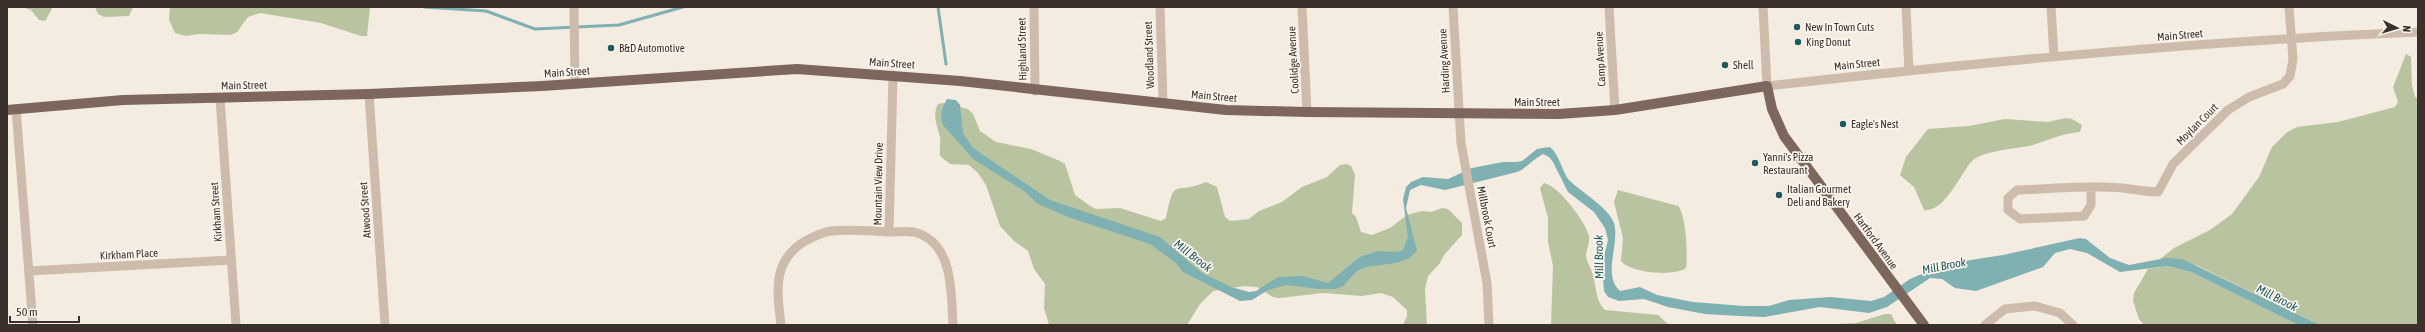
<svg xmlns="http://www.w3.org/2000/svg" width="2425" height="332" font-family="'Asap Condensed',sans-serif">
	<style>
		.green { fill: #b8c4a0 }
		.water { fill: #7fb0b2 }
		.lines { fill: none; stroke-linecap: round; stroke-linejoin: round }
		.stream { stroke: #7fb0b2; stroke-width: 3 }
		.minor { stroke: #cdbbac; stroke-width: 9 }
		.major { stroke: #7d675c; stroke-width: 10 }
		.poi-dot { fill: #1f5a5e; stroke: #fbf5ee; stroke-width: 1.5 }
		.labels { text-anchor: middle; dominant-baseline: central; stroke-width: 3.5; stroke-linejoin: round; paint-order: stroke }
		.poi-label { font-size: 11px; fill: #3b302b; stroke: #fbf5ee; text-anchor: start }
		.street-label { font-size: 11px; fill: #3b302b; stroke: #fbf5ee }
		.water-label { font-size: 12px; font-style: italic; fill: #1f5a5e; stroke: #fbf5ee }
	</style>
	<rect width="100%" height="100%" fill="#f4ebe1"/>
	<!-- green -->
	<path class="green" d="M 22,7 L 53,7 L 45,21 L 39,20 L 31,10 Z
		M 95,7 L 133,7 L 129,16 L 104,17 L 98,14 Z
		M 170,7 L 370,7 L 367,36 L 361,36 L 321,23 L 260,13 L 248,17 L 237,32 L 231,35 L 199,34 L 186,36 L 175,33 L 169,20 Z
		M 2406,54 L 2411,57 L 2412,85 L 2415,97 L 2418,98 L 2418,325 L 2320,325 L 2196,265 L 2159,260 L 2174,248 L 2210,230 L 2232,214 L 2259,177 L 2272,147 L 2286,133 L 2297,127 L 2338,122 L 2395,107 L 2398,102 L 2393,87 Z
		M 944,103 L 968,109 L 973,114 L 980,131 L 996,142 L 1031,149 L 1060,161 L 1065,164 L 1075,195 L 1090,206 L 1096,209 L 1120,208 L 1161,221 L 1166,218 C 1175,175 1173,196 1206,182 L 1217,187 L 1225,217 L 1230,221 L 1249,219 L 1259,211 L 1282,202 L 1302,187 L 1327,177 L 1340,165 L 1346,164 L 1351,166 L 1355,175 L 1352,213 L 1356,217 L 1361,232 L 1372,235 L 1390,228 L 1407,215 L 1422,211 L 1431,212 L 1442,208 L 1448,209 L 1462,223 L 1462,235 L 1444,255 L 1440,263 L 1428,276 L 1425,289 L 1427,325 L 1403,325 L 1407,316 L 1407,310 L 1393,297 L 1381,293 L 1362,296 L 1323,293 L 1279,298 L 1273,297 L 1257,287 L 1244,286 L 1213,291 L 1200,304 L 1187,325 L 1049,325 L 1044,308 L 1045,284 L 1034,269 L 1028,251 L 1013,240 L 1000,226 L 986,185 L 978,173 L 969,165 L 950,164 L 940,156 C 939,150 941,143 940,137 C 937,125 932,116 938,104 Z
		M 2066,118 L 2072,119 L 2082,125 L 2080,132 C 2063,133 2049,140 2033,145 C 2017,149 1982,150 1971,162 C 1960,175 1944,213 1924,210 L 1914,187 L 1900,175 L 1906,157 L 1928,129 L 1969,126 L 2005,119 L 2048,122 Z
		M 1544,183 C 1559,186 1585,221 1589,236 C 1590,243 1587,248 1586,254 C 1586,261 1590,266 1592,272 C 1597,285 1594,299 1605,310 L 1658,315 L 1669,325 L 1551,325 L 1553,266 L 1548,242 L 1548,218 L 1540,188 Z
		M 1618,190 L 1678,206 C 1686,214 1688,255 1686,268 C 1673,277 1631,273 1621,261 L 1623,238 L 1614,202 Z
		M 2168,266 L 2191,272 L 2298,325 L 2144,325 L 2139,319 L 2133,301 L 2134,293 L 2148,269 Z
		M 1885,314 L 1891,314 L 1897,325 L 1818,325 L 1856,323 Z"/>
	<!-- water -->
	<path class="water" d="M 947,99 L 956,100 L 960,105 L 963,133 L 973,148 L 1050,200 L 1160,237 L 1202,273 L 1231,287 L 1249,292 L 1256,291 L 1278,277 L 1303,276 L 1328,283 L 1360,257 L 1378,251 L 1397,252 L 1403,250 L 1408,237 L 1403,199 L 1406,187 L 1411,182 L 1423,177 L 1448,179 L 1472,168 L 1503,162 L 1516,162 L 1522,161 L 1537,149 L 1549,147 C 1557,149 1563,173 1569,180 C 1581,192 1608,207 1614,223 C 1620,243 1602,276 1620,291 L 1640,287 L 1657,295 L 1693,302 L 1744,306 L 1769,306 L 1789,300 L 1830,297 L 1871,301 L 1884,297 L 1910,279 L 1945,264 L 2003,255 L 2080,238 L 2086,239 L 2110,258 L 2129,265 L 2166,258 L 2182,259 L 2320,325 L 2298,325 L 2191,272 L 2168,266 L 2120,272 L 2087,253 L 2070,249 L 2055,253 L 2043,267 L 1976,291 L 1955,288 L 1942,279 L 1930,278 L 1887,307 L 1869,313 L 1820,307 L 1764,317 L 1740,316 L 1705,314 L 1668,307 L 1644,299 L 1619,301 L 1608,297 L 1604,291 L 1602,265 L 1608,240 L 1605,228 L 1594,212 L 1568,192 L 1553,162 L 1549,157 L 1543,154 C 1533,159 1527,168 1517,172 L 1445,190 L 1421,185 L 1410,190 L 1406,208 L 1417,251 L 1408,259 L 1395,263 L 1366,267 L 1357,271 L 1343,286 L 1336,289 L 1318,289 L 1287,285 L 1268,290 L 1252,300 L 1240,301 L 1183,272 L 1176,263 L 1150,244 L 1068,217 L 1038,204 L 1024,191 L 973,159 L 943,125 C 939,115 942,108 947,99 Z"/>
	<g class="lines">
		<!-- stream -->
		<path class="stream" d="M 424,7 L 486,11 L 535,29 L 619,25 L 683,7
			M 938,7 L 946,64"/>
		<!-- minor -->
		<path class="minor" d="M 574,7 L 575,84
			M 1034,7 L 1035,91
			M 1160,7 L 1163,102
			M 1302,7 L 1307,112
			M 1453,7 L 1461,143 L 1487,283 L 1489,325
			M 1609,7 L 1615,110
			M 1763,7 L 1767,86 C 1984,62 2201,41 2418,32
			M 1906,7 L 1909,71
			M 2051,7 L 2054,57
			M 893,75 L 889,232 C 897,232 906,231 914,232 C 954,242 951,293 953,325
			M 369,94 L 385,325
			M 220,98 L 236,325
			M 16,109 L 33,325
			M 2091,188 L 2091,205 L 2084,216 L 2020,219 L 2008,210 L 2008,198 L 2017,190 C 2052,189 2088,185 2122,188 C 2134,189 2145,192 2158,192 L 2173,164 L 2228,110 L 2249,97 L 2283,84 L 2290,76 L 2293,59 L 2289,7
			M 29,271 L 231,260
			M 781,325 C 777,291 772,261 805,241 C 813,237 822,232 831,231 C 850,229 870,231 889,232
			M 1985,325 L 2005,309 L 2035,306 L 2060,313 L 2073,325"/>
		<!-- major -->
		<path class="major" d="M 7,110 L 123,100 L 369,94 L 542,86 L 797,69 L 960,81 L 1226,110 L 1307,112 L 1559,114 L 1615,110 L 1767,86 L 1772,109 L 1784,136 L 1924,325"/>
	</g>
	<!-- markers -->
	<g class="poi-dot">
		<circle cx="1797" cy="27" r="4"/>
		<circle cx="1798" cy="42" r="4"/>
		<circle cx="611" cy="48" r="4"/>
		<circle cx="1725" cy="65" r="4"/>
		<circle cx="1843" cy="124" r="4"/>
		<circle cx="1755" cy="163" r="4"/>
		<circle cx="1779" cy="195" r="4"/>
	</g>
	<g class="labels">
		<!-- poi labels -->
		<g class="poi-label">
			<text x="1805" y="27">New In Town Cuts</text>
			<text x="1806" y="42">King Donut</text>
			<text x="619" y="48">B&amp;D Automotive</text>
			<text x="1733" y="65">Shell</text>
			<text x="1851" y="124">Eagle's Nest</text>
			<text x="1763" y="157">Yanni's Pizza<tspan x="1763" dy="13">Restaurant</tspan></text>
			<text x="1787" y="189">Italian Gourmet<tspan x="1787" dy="13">Deli and Bakery</tspan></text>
		</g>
		<!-- street labels -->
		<g class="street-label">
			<text transform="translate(2180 35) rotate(-5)">Main Street</text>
			<text transform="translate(1022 49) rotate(-91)">Highland Street</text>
			<text transform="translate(1149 55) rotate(-92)">Woodland Street</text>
			<text transform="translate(1600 59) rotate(-93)">Camp Avenue</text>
			<text transform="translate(1293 60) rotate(-93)">Coolidge Avenue</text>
			<text transform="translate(1444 61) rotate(-93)">Harding Avenue</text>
			<text transform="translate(892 63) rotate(4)">Main Street</text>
			<text transform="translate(1857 64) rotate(-6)">Main Street</text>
			<text transform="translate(567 72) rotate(-4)">Main Street</text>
			<text transform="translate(244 85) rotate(-1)">Main Street</text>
			<text transform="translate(1214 96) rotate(5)">Main Street</text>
			<text x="1537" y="102">Main Street</text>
			<text transform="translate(2197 124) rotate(-45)">Moylan Court</text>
			<text transform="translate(878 184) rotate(-89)">Mountain View Drive</text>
			<text transform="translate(365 210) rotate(-94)">Atwood Street</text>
			<text transform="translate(216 212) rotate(-94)">Kirkham Street</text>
			<text transform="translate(1487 217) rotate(79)">Millbrook Court</text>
			<text transform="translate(1876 241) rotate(54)">Hartford Avenue</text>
			<text transform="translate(129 254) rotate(-3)">Kirkham Place</text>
		</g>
		<!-- water labels -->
		<g class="water-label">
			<text transform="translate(1193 256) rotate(38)">Mill Brook</text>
			<text transform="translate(1599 257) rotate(-91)">Mill Brook</text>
			<text transform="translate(1944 266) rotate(-11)">Mill Brook</text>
			<text transform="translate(2277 298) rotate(27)">Mill Brook</text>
		</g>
	</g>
	<!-- border -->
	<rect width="2425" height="332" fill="none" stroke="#3b302b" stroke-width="16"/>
	<!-- north arrow -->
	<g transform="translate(2397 28) rotate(95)" stroke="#fbf5ee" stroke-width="3" paint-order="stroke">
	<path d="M0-3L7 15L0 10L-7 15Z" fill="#3b302b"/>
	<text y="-6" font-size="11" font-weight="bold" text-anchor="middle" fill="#3b302b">N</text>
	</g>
	<!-- scale -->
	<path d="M10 316v6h69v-6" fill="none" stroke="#3b302b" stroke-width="2"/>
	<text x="16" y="316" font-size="12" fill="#3b302b" stroke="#fbf5ee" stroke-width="3" paint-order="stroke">50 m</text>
</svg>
